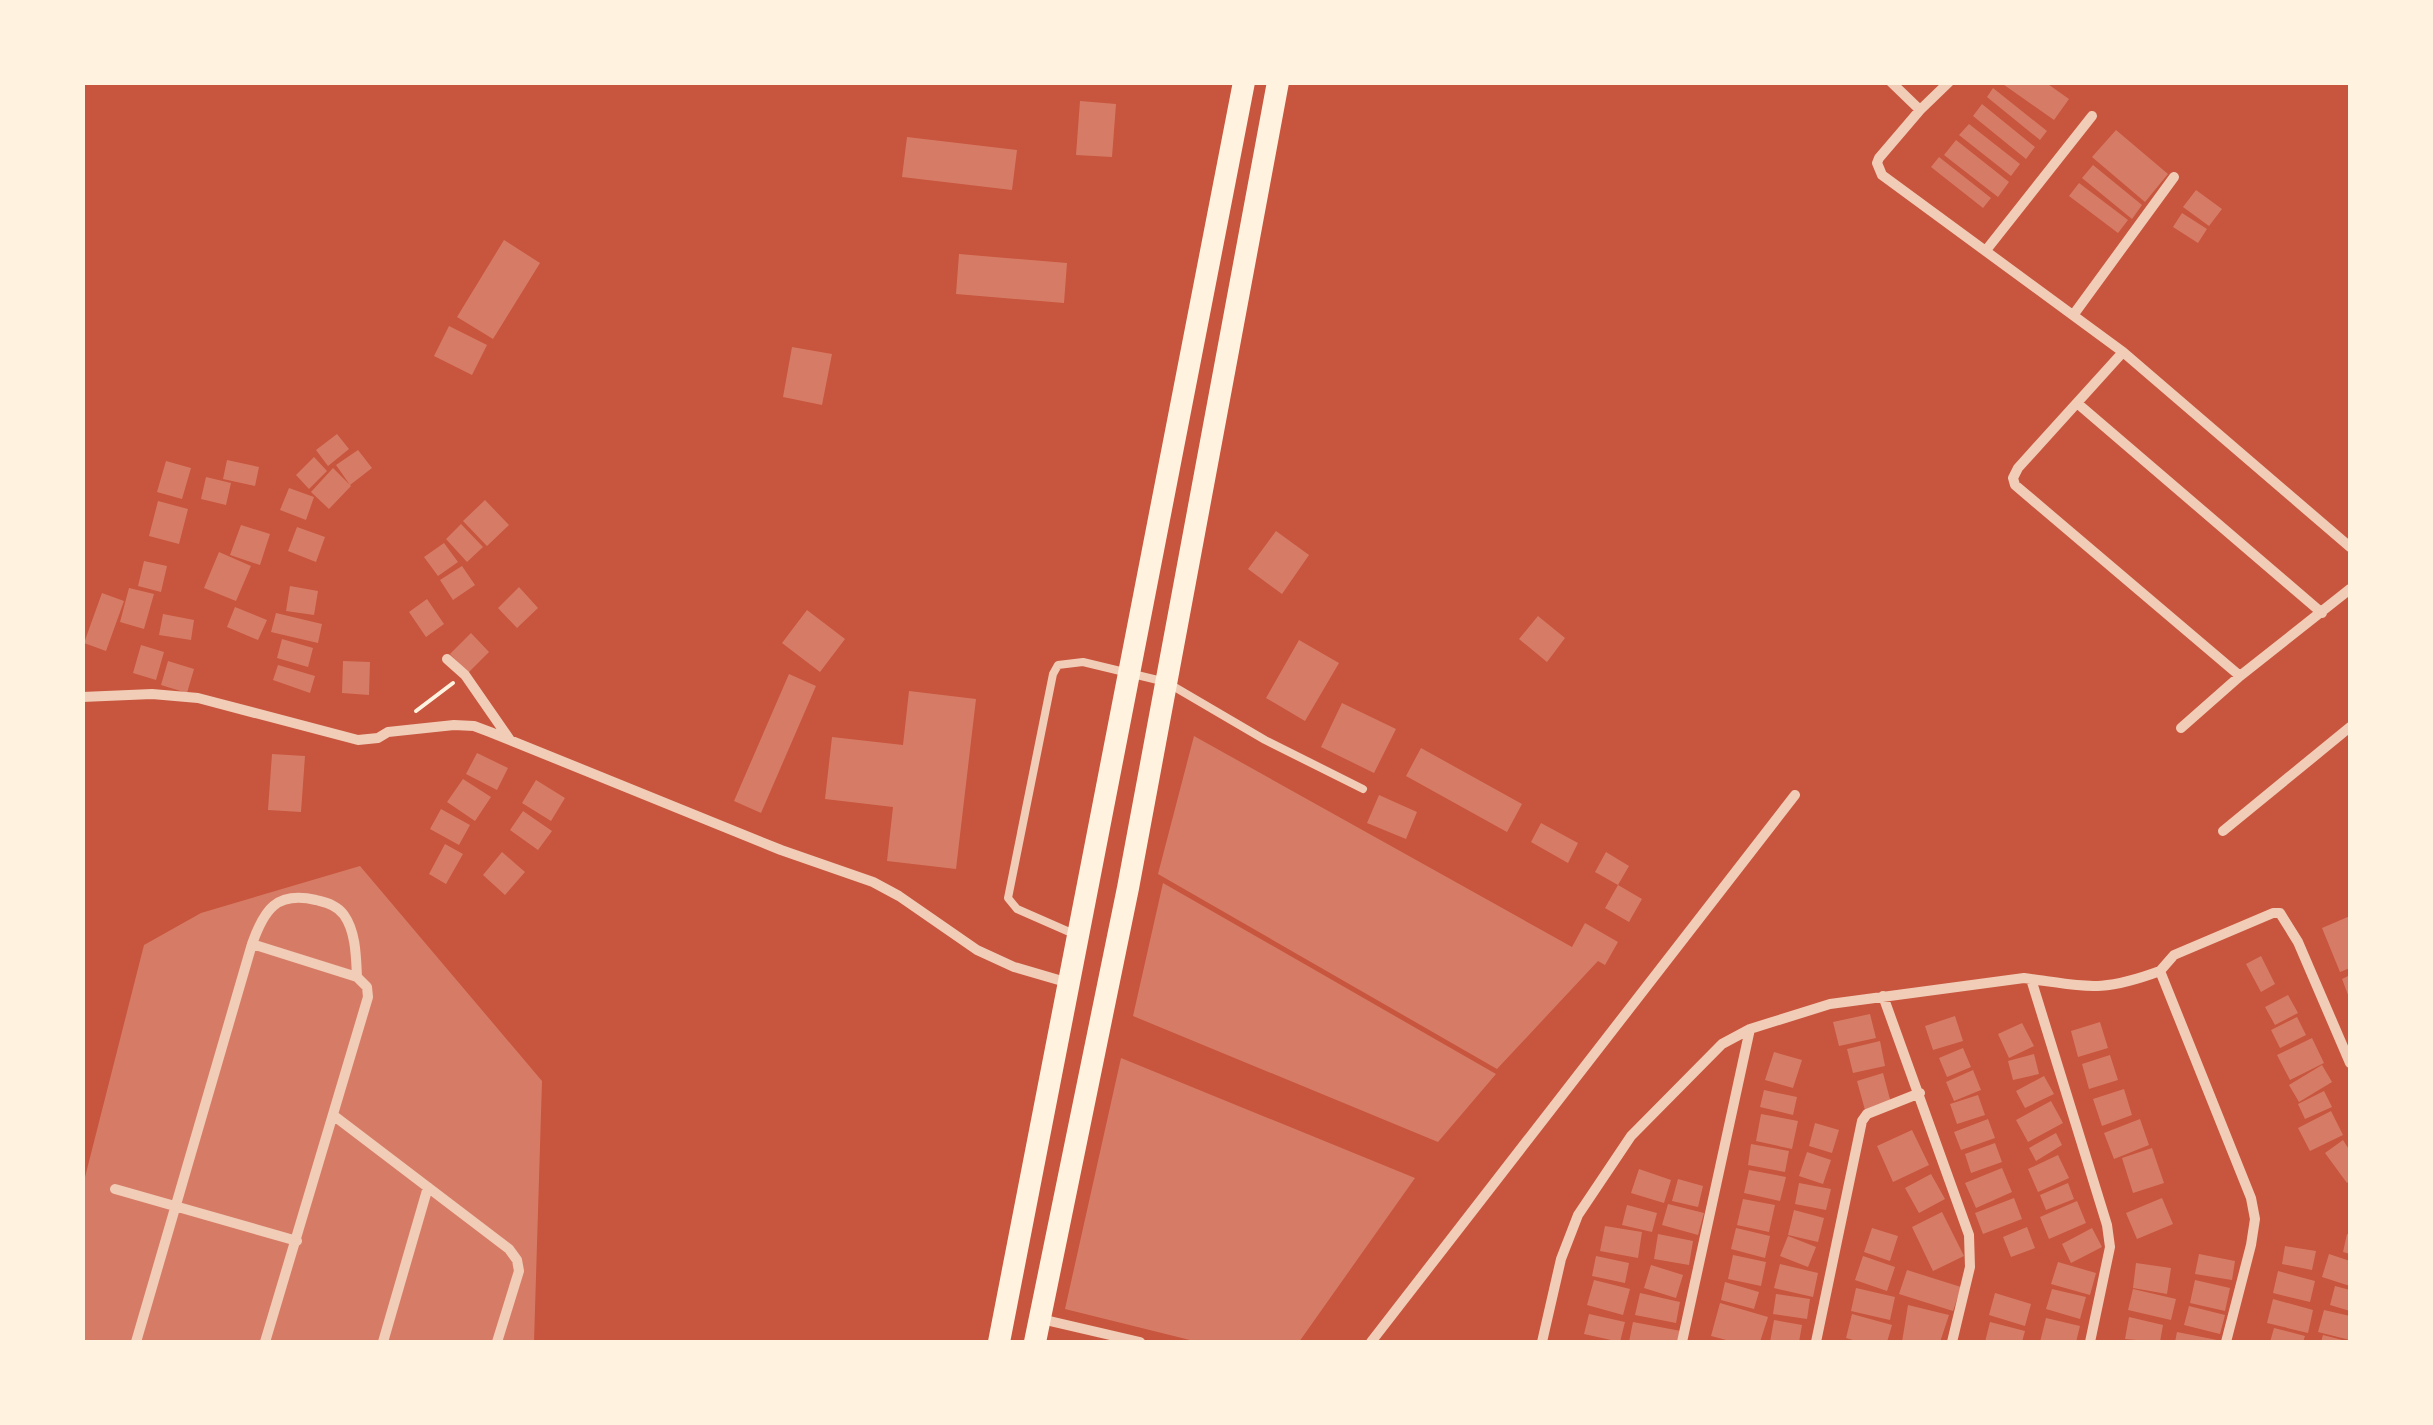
<svg xmlns="http://www.w3.org/2000/svg" width="2433" height="1425" font-family="Cabin,sans-serif">
	<style>
		.building { fill: #d67c66 }
		.lines { fill: none; stroke-linecap: round; stroke-linejoin: round }
		.path { stroke: #fff3e0; stroke-width: 4 }
		.service { stroke: #f1ccb7; stroke-width: 8 }
		.minor { stroke: #f1ccb7; stroke-width: 10 }
		.trunk { stroke: #fff3e0; stroke-width: 22 }
	</style>
	<rect width="100%" height="100%" fill="#c8553d"/>
	<!-- building -->
	<path class="building" d="M 2000,82 L 2045,82 L 2069,99 L 2054,120 Z
		M 1993,88 L 2047,131 L 2040,140 L 1987,97 Z
		M 1080,101 L 1116,104 L 1112,157 L 1076,155 Z
		M 1982,104 L 2035,147 L 2026,159 L 1973,116 Z
		M 1969,124 L 2020,164 L 2011,176 L 1959,135 Z
		M 2116,130 L 2168,174 L 2145,202 L 2092,157 Z
		M 907,137 L 1017,150 L 1012,190 L 902,177 Z
		M 1956,140 L 2009,182 L 1998,197 L 1944,155 Z
		M 1939,157 L 1991,198 L 1983,208 L 1931,167 Z
		M 2093,165 L 2142,205 L 2132,219 L 2082,178 Z
		M 2079,183 L 2128,220 L 2118,233 L 2069,196 Z
		M 2196,190 L 2222,209 L 2209,226 L 2183,207 Z
		M 2182,213 L 2207,229 L 2198,243 L 2173,227 Z
		M 504,240 L 540,263 L 493,339 L 457,317 Z
		M 959,254 L 1067,263 L 1064,303 L 956,294 Z
		M 449,326 L 487,345 L 472,375 L 434,356 Z
		M 792,347 L 832,354 L 822,405 L 783,397 Z
		M 337,434 L 349,449 L 328,466 L 316,450 Z
		M 358,450 L 372,468 L 350,485 L 336,465 Z
		M 314,457 L 327,471 L 309,489 L 296,475 Z
		M 227,460 L 259,467 L 255,486 L 223,479 Z
		M 166,461 L 191,468 L 182,499 L 157,492 Z
		M 333,468 L 351,486 L 329,509 L 311,492 Z
		M 206,477 L 231,483 L 226,505 L 201,499 Z
		M 289,488 L 314,497 L 306,520 L 280,510 Z
		M 485,500 L 509,525 L 487,546 L 463,521 Z
		M 158,501 L 188,509 L 179,544 L 149,536 Z
		M 461,524 L 483,547 L 467,562 L 446,539 Z
		M 241,525 L 270,534 L 260,565 L 230,555 Z
		M 297,527 L 325,537 L 316,562 L 288,551 Z
		M 1276,531 L 1309,555 L 1282,594 L 1248,569 Z
		M 444,543 L 458,562 L 438,576 L 424,557 Z
		M 219,552 L 251,566 L 236,601 L 204,588 Z
		M 144,561 L 167,566 L 161,592 L 138,586 Z
		M 462,566 L 475,585 L 453,600 L 440,580 Z
		M 290,586 L 318,591 L 314,615 L 286,611 Z
		M 519,587 L 538,608 L 517,628 L 498,608 Z
		M 129,588 L 154,594 L 144,629 L 120,622 Z
		M 102,593 L 124,601 L 106,651 L 84,643 Z
		M 427,599 L 444,624 L 426,637 L 409,612 Z
		M 235,607 L 267,620 L 258,640 L 227,627 Z
		M 807,610 L 845,639 L 820,672 L 782,643 Z
		M 276,613 L 322,624 L 318,643 L 271,632 Z
		M 163,614 L 194,620 L 191,640 L 159,635 Z
		M 1538,616 L 1565,638 L 1547,662 L 1519,639 Z
		M 471,633 L 489,652 L 468,673 L 450,654 Z
		M 282,639 L 313,648 L 308,667 L 277,658 Z
		M 1299,640 L 1339,663 L 1305,721 L 1266,698 Z
		M 141,645 L 164,652 L 156,680 L 133,673 Z
		M 168,661 L 194,669 L 187,693 L 161,685 Z
		M 343,661 L 370,662 L 369,695 L 342,693 Z
		M 278,665 L 315,676 L 310,693 L 273,680 Z
		M 789,674 L 816,686 L 761,813 L 734,801 Z
		M 909,691 L 976,699 L 956,869 L 887,861 L 893,807 L 825,799 L 832,737 L 903,745 Z
		M 1342,703 L 1396,729 L 1374,773 L 1321,747 Z
		M 1194,736 L 1572,947 L 1585,923 L 1618,942 L 1605,965 L 1598,961 L 1497,1069 L 1158,874 Z
		M 1421,748 L 1522,804 L 1507,832 L 1406,776 Z
		M 477,753 L 508,768 L 497,790 L 466,774 Z
		M 272,754 L 305,756 L 301,812 L 268,810 Z
		M 463,779 L 491,797 L 475,821 L 447,802 Z
		M 536,780 L 565,798 L 551,821 L 522,803 Z
		M 1379,795 L 1417,812 L 1406,839 L 1367,823 Z
		M 441,809 L 470,825 L 459,845 L 430,829 Z
		M 523,811 L 552,831 L 538,850 L 510,830 Z
		M 1541,823 L 1578,843 L 1568,863 L 1531,842 Z
		M 445,844 L 463,854 L 446,884 L 429,874 Z
		M 502,852 L 525,872 L 505,895 L 483,875 Z
		M 1606,852 L 1629,866 L 1618,885 L 1595,872 Z
		M 360,866 L 542,1081 L 534,1342 L 82,1342 L 82,1189 L 144,945 L 201,913 Z
		M 1163,883 L 1496,1074 L 1438,1142 L 1133,1016 Z
		M 1618,885 L 1642,899 L 1629,922 L 1605,908 Z
		M 2350,916 L 2350,968 L 2340,972 L 2322,928 Z
		M 2261,956 L 2275,984 L 2261,992 L 2246,964 Z
		M 2350,975 L 2350,1000 L 2342,979 Z
		M 2288,995 L 2298,1013 L 2275,1025 L 2265,1007 Z
		M 1870,1014 L 1876,1038 L 1839,1046 L 1833,1022 Z
		M 1955,1016 L 1963,1041 L 1933,1050 L 1925,1026 Z
		M 2297,1017 L 2306,1035 L 2280,1048 L 2271,1030 Z
		M 2100,1022 L 2108,1048 L 2078,1057 L 2071,1031 Z
		M 2022,1023 L 2034,1046 L 2009,1058 L 1998,1034 Z
		M 2312,1038 L 2324,1063 L 2290,1080 L 2277,1055 Z
		M 1880,1041 L 1885,1066 L 1853,1073 L 1847,1049 Z
		M 1963,1048 L 1971,1067 L 1947,1077 L 1939,1058 Z
		M 1774,1052 L 1802,1060 L 1793,1088 L 1765,1080 Z
		M 2034,1054 L 2039,1074 L 2013,1080 L 2008,1061 Z
		M 2110,1055 L 2118,1080 L 2089,1089 L 2082,1064 Z
		M 1121,1058 L 1415,1178 L 1299,1342 L 1198,1342 L 1065,1309 Z
		M 2322,1065 L 2332,1082 L 2299,1102 L 2289,1085 Z
		M 1973,1070 L 1981,1090 L 1954,1101 L 1946,1082 Z
		M 1883,1073 L 1891,1103 L 1865,1110 L 1857,1081 Z
		M 2044,1076 L 2054,1094 L 2025,1108 L 2016,1091 Z
		M 2124,1089 L 2132,1115 L 2102,1126 L 2093,1099 Z
		M 1764,1090 L 1797,1097 L 1793,1115 L 1760,1107 Z
		M 2324,1091 L 2332,1107 L 2305,1119 L 2298,1104 Z
		M 1978,1095 L 1985,1115 L 1957,1124 L 1950,1104 Z
		M 2051,1101 L 2063,1123 L 2028,1142 L 2016,1120 Z
		M 2331,1111 L 2343,1135 L 2310,1151 L 2298,1128 Z
		M 1761,1114 L 1798,1121 L 1792,1149 L 1756,1141 Z
		M 1988,1119 L 1995,1138 L 1961,1150 L 1954,1132 Z
		M 2140,1119 L 2149,1145 L 2114,1159 L 2104,1133 Z
		M 1815,1123 L 1839,1130 L 1832,1153 L 1809,1146 Z
		M 1912,1130 L 1929,1165 L 1893,1182 L 1877,1146 Z
		M 2056,1133 L 2062,1145 L 2036,1161 L 2029,1148 Z
		M 2343,1140 L 2350,1151 L 2350,1180 L 2347,1183 L 2325,1153 Z
		M 1995,1143 L 2002,1162 L 1971,1173 L 1965,1154 Z
		M 1751,1144 L 1789,1151 L 1785,1172 L 1748,1165 Z
		M 2152,1148 L 2164,1183 L 2133,1193 L 2122,1158 Z
		M 1807,1152 L 1831,1160 L 1823,1184 L 1799,1176 Z
		M 2058,1155 L 2069,1178 L 2038,1192 L 2028,1169 Z
		M 2002,1168 L 2012,1192 L 1976,1208 L 1965,1183 Z
		M 1639,1169 L 1671,1180 L 1664,1203 L 1631,1193 Z
		M 1749,1170 L 1786,1177 L 1780,1201 L 1744,1193 Z
		M 1931,1174 L 1945,1199 L 1919,1213 L 1905,1188 Z
		M 1678,1179 L 1703,1186 L 1698,1207 L 1672,1201 Z
		M 1799,1183 L 1831,1189 L 1826,1210 L 1795,1204 Z
		M 2068,1183 L 2074,1199 L 2046,1210 L 2040,1195 Z
		M 2014,1198 L 2022,1219 L 1983,1234 L 1975,1213 Z
		M 2162,1198 L 2173,1224 L 2137,1239 L 2126,1213 Z
		M 1743,1199 L 1775,1205 L 1769,1232 L 1737,1225 Z
		M 2077,1201 L 2086,1223 L 2049,1239 L 2040,1217 Z
		M 1668,1204 L 1704,1213 L 1698,1235 L 1662,1225 Z
		M 1627,1205 L 1657,1213 L 1652,1232 L 1622,1225 Z
		M 1794,1210 L 1824,1218 L 1818,1242 L 1788,1235 Z
		M 1942,1212 L 1964,1256 L 1933,1271 L 1912,1227 Z
		M 1605,1226 L 1642,1232 L 1638,1258 L 1600,1251 Z
		M 2027,1227 L 2035,1248 L 2011,1257 L 2003,1237 Z
		M 1736,1228 L 1770,1236 L 1765,1258 L 1731,1249 Z
		M 1872,1228 L 1898,1236 L 1890,1261 L 1864,1252 Z
		M 2092,1228 L 2102,1247 L 2071,1263 L 2062,1244 Z
		M 1658,1234 L 1693,1241 L 1689,1265 L 1654,1259 Z
		M 2347,1234 L 2350,1235 L 2350,1254 L 2343,1252 Z
		M 1788,1236 L 1816,1247 L 1808,1267 L 1780,1256 Z
		M 2285,1246 L 2316,1251 L 2312,1270 L 2282,1264 Z
		M 2199,1254 L 2235,1261 L 2232,1280 L 2195,1274 Z
		M 2329,1254 L 2350,1261 L 2350,1286 L 2322,1277 Z
		M 1733,1255 L 1766,1262 L 1761,1286 L 1728,1279 Z
		M 1596,1256 L 1629,1263 L 1625,1283 L 1592,1276 Z
		M 1863,1256 L 1895,1267 L 1887,1291 L 1855,1280 Z
		M 2058,1262 L 2096,1273 L 2090,1295 L 2051,1284 Z
		M 2136,1263 L 2171,1268 L 2167,1294 L 2133,1288 Z
		M 1780,1264 L 1818,1273 L 1813,1297 L 1774,1288 Z
		M 1651,1265 L 1683,1275 L 1676,1298 L 1644,1288 Z
		M 1907,1270 L 1961,1287 L 1953,1311 L 1899,1294 Z
		M 2278,1271 L 2315,1281 L 2310,1302 L 2273,1293 Z
		M 1594,1280 L 1630,1289 L 1623,1315 L 1587,1305 Z
		M 2195,1280 L 2230,1288 L 2225,1311 L 2190,1303 Z
		M 1725,1282 L 1759,1292 L 1754,1309 L 1721,1300 Z
		M 2335,1286 L 2350,1290 L 2350,1311 L 2330,1305 Z
		M 1856,1288 L 1895,1297 L 1890,1320 L 1851,1311 Z
		M 2052,1289 L 2086,1297 L 2080,1319 L 2046,1309 Z
		M 2133,1289 L 2176,1299 L 2171,1320 L 2128,1310 Z
		M 1640,1293 L 1680,1302 L 1676,1323 L 1635,1315 Z
		M 1995,1293 L 2031,1304 L 2025,1326 L 1989,1315 Z
		M 1776,1294 L 1810,1299 L 1807,1319 L 1773,1314 Z
		M 2273,1299 L 2313,1310 L 2308,1333 L 2267,1323 Z
		M 1720,1303 L 1768,1317 L 1760,1342 L 1734,1342 L 1711,1336 Z
		M 1908,1305 L 1949,1315 L 1940,1342 L 1902,1342 Z
		M 2189,1306 L 2225,1315 L 2220,1334 L 2184,1325 Z
		M 2324,1310 L 2350,1316 L 2350,1340 L 2318,1332 Z
		M 1589,1314 L 1625,1322 L 1620,1342 L 1584,1334 Z
		M 1852,1314 L 1892,1325 L 1887,1342 L 1860,1342 L 1846,1338 Z
		M 2129,1317 L 2163,1325 L 2160,1342 L 2125,1339 Z
		M 2046,1318 L 2080,1326 L 2076,1342 L 2040,1342 Z
		M 1774,1320 L 1802,1325 L 1799,1342 L 1770,1342 Z
		M 1633,1322 L 1681,1331 L 1678,1342 L 1629,1342 Z
		M 1990,1322 L 2025,1331 L 2022,1342 L 1985,1342 Z
		M 2274,1328 L 2305,1336 L 2303,1342 L 2270,1342 Z
		M 2177,1332 L 2222,1341 L 2222,1342 L 2175,1342 Z
		M 2323,1335 L 2346,1341 L 2345,1342 L 2321,1342 Z"/>
	<g class="lines">
		<!-- path -->
		<path class="path" d="M 416,711 L 453,683"/>
		<!-- service -->
		<path class="service" d="M 1074,934 L 1017,909 L 1008,898 L 1053,674 L 1058,665 L 1083,662 L 1166,682 L 1265,740 L 1363,789"/>
		<!-- minor -->
		<path class="minor" d="M 1891,82 L 1920,110 L 1949,82
			M 1920,110 L 1879,158 L 1877,163 L 1882,175 L 2123,352 L 2350,547
			M 1987,249 L 2092,116
			M 2074,314 L 2174,177
			M 2123,352 L 2018,468 L 2013,478 L 2015,485 L 2240,676
			M 2077,403 L 2322,613
			M 447,659 L 465,675 L 510,740
			M 82,697 L 152,694 L 198,698 L 358,740 L 378,738 L 388,732 L 454,725 L 474,726 L 490,732 L 781,850 L 873,882 L 899,896 L 977,950 L 1014,967 L 1069,983
			M 2181,728 L 2240,676 L 2350,589
			M 2223,831 L 2350,727
			M 252,944 C 264,910 276,891 316,900 C 327,903 337,905 344,915 C 356,932 356,957 357,977
			M 2031,979 C 2090,987 2103,992 2160,971
			M 1883,996 L 1969,1235 L 1970,1267 L 1952,1342
			M 333,1115 L 509,1249 L 517,1260 L 519,1271 L 497,1342
			M 115,1189 L 297,1241
			M 1041,1319 L 1140,1342
			M 136,1342 L 252,944 L 357,977 L 367,987 L 368,997 L 265,1342
			M 383,1342 L 428,1187
			M 1371,1342 L 1795,795
			M 1542,1342 L 1561,1259 L 1578,1215 L 1631,1136 L 1722,1044 L 1750,1029 L 1830,1004 L 2024,978 L 2031,979 L 2107,1225 L 2110,1247 L 2090,1342
			M 1682,1342 L 1750,1029
			M 1816,1342 L 1862,1121 L 1867,1114 L 1920,1093
			M 2226,1342 L 2251,1245 L 2255,1219 L 2251,1198 L 2160,971 L 2174,955 L 2273,913 L 2280,913 L 2298,942 L 2350,1063"/>
		<!-- trunk -->
		<path class="trunk" d="M 999,1342 L 1244,82
			M 1035,1342 L 1128,888 L 1278,82"/>
	</g>
	<!-- border -->
	<rect width="2433" height="1425" fill="none" stroke="#fff3e0" stroke-width="170"/>
</svg>
